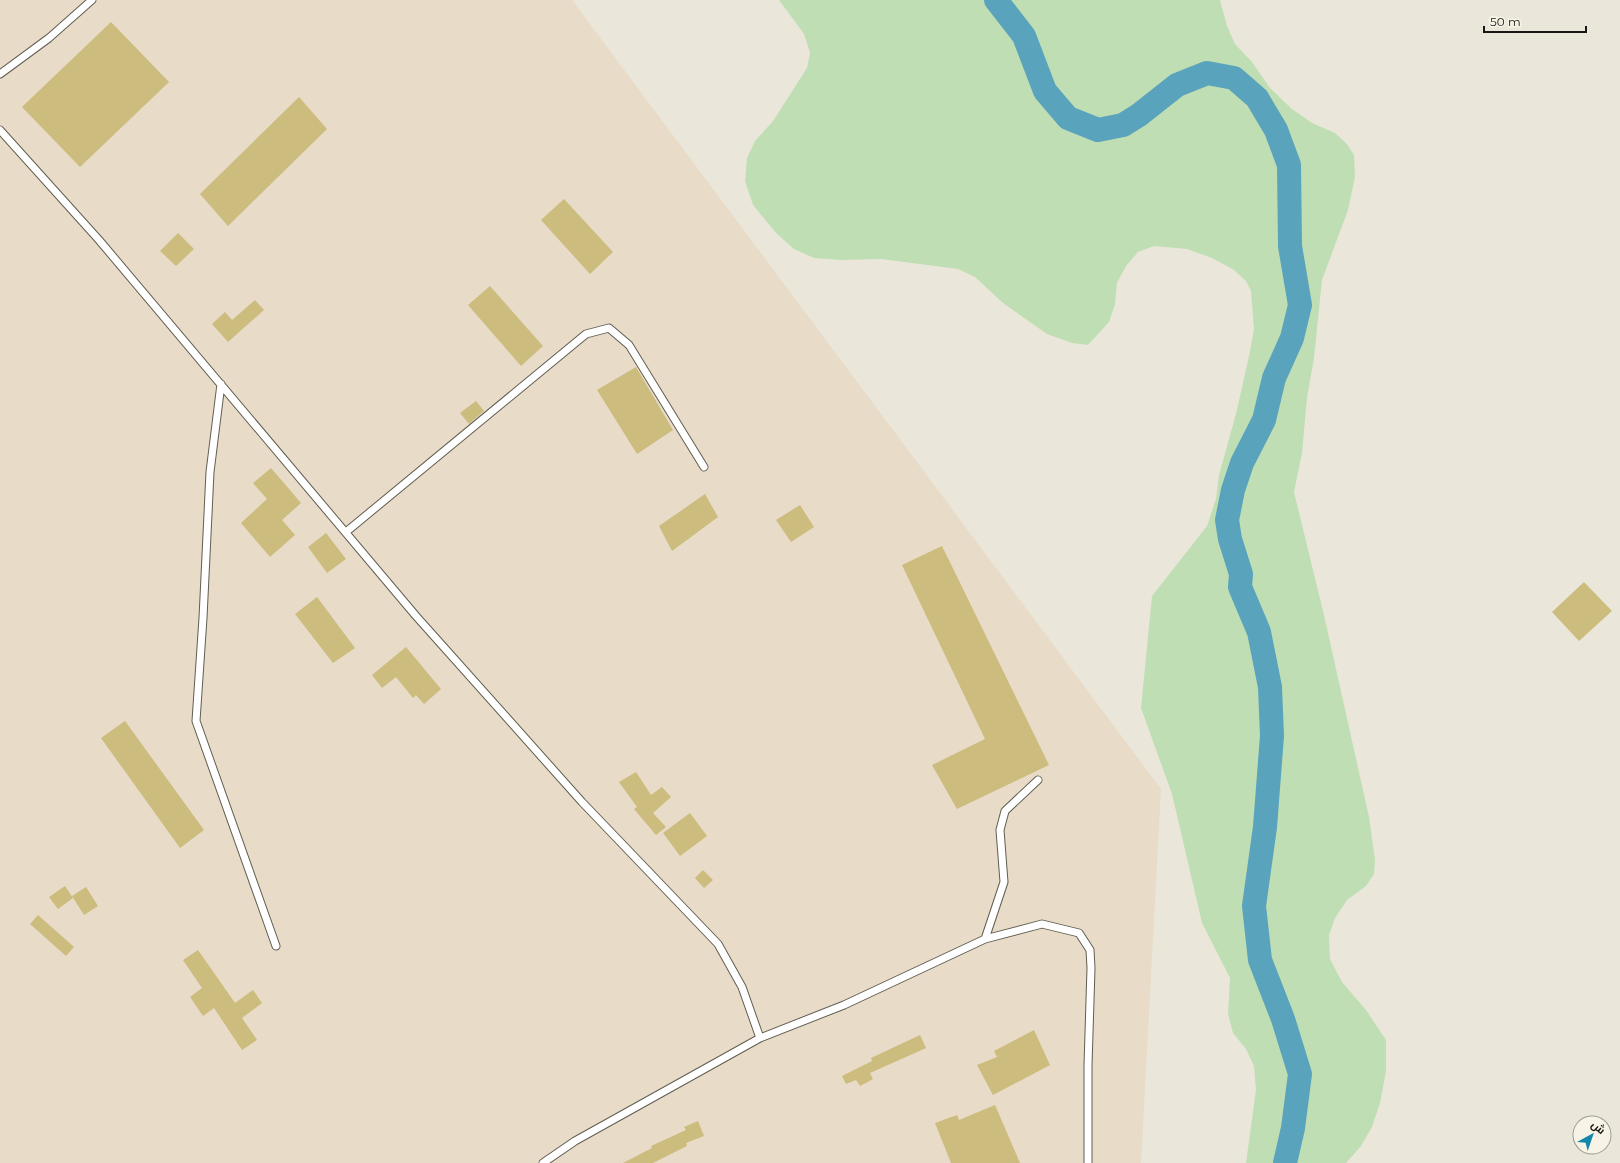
<svg xmlns="http://www.w3.org/2000/svg" width="1620" height="1163" font-family="Montserrat,Cairo,sans-serif">
	<style>
		.industrial { fill: #e8dbc7 }
		.green { fill: #c0deb4 }
		.lines { fill: none; stroke-linecap: round; stroke-linejoin: round }
		.river { stroke: #59a3bc; stroke-width: 24 }
		.building { fill: #ccbc7e }
		.lane-casing { stroke: #605d52; stroke-width: 9 }
		.lane { stroke: #fff; stroke-width: 7 }
	</style>
	<rect width="100%" height="100%" fill="#eae7da"/>
	<!-- industrial -->
	<path class="industrial" d="M 0,0 L 572,0 L 1161,789 L 1141,1163 L 0,1163 Z"/>
	<!-- green -->
	<path class="green" d="M 779,0 L 1220,0 L 1227,26 L 1235,44 L 1252,62 L 1270,88 L 1292,109 L 1312,123 L 1335,133 L 1347,144 L 1354,155 L 1355,177 L 1348,210 L 1322,280 L 1314,358 L 1307,398 L 1302,453 L 1294,492 L 1324,615 L 1369,817 L 1375,860 L 1374,874 L 1366,886 L 1347,900 L 1335,918 L 1329,935 L 1330,959 L 1342,982 L 1366,1010 L 1386,1040 L 1386,1071 L 1380,1103 L 1372,1127 L 1361,1146 L 1346,1163 L 1246,1163 L 1256,1090 L 1254,1066 L 1246,1049 L 1233,1033 L 1228,1014 L 1230,978 L 1202,923 L 1172,794 L 1141,708 L 1152,596 L 1207,526 L 1216,499 L 1219,475 L 1237,410 L 1250,351 L 1254,329 L 1251,291 L 1246,281 L 1234,270 L 1212,258 L 1187,249 L 1154,246 L 1138,252 L 1126,266 L 1117,283 L 1115,304 L 1109,322 L 1088,345 L 1072,343 L 1047,334 L 1003,303 L 975,277 L 958,269 L 881,259 L 842,260 L 814,258 L 794,249 L 776,233 L 753,205 L 745,181 L 747,158 L 755,141 L 773,121 L 807,68 L 810,53 L 804,34 Z"/>
	<g class="lines">
		<!-- river -->
		<path class="river" d="M 996,0 L 1024,36 L 1045,91 L 1068,118 L 1098,130 L 1123,125 L 1139,115 L 1177,85 L 1207,73 L 1234,78 L 1257,98 L 1276,130 L 1289,165 L 1290,246 L 1300,305 L 1292,338 L 1274,378 L 1264,420 L 1242,463 L 1233,490 L 1227,520 L 1230,539 L 1241,574 L 1240,587 L 1259,632 L 1270,687 L 1272,736 L 1265,827 L 1254,906 L 1260,960 L 1283,1019 L 1300,1074 L 1293,1128 L 1285,1163"/>
	</g>
	<!-- building -->
	<path class="building" d="M 111,22 L 169,82 L 80,167 L 22,107 Z
		M 299,97 L 327,129 L 228,226 L 200,194 Z
		M 564,199 L 613,252 L 590,274 L 541,220 Z
		M 178,233 L 194,249 L 176,266 L 160,251 Z
		M 490,286 L 543,346 L 521,366 L 468,305 Z
		M 255,300 L 264,310 L 228,342 L 212,324 L 225,312 L 232,320 Z
		M 636,367 L 673,430 L 637,454 L 597,390 Z
		M 476,401 L 484,411 L 469,424 L 460,413 Z
		M 271,468 L 301,503 L 282,520 L 295,535 L 270,557 L 241,523 L 267,499 L 253,483 Z
		M 705,494 L 718,517 L 672,551 L 659,526 Z
		M 800,505 L 814,527 L 791,542 L 776,520 Z
		M 326,533 L 346,559 L 327,573 L 308,547 Z
		M 942,546 L 1049,765 L 957,809 L 932,765 L 985,739 L 902,565 Z
		M 1584,582 L 1612,611 L 1579,641 L 1552,612 Z
		M 317,597 L 355,648 L 333,663 L 295,614 Z
		M 406,647 L 441,689 L 424,704 L 416,695 L 413,698 L 396,677 L 382,688 L 372,675 Z
		M 125,721 L 204,830 L 180,848 L 101,738 Z
		M 636,772 L 651,795 L 662,787 L 671,797 L 653,813 L 666,827 L 656,835 L 634,809 L 637,807 L 619,782 Z
		M 690,813 L 707,836 L 680,856 L 663,833 Z
		M 703,870 L 713,880 L 704,888 L 695,878 Z
		M 65,886 L 73,898 L 58,909 L 49,897 Z
		M 86,887 L 98,906 L 84,915 L 72,896 Z
		M 38,915 L 74,947 L 66,956 L 30,924 Z
		M 198,950 L 235,1003 L 253,990 L 262,1003 L 242,1018 L 257,1040 L 242,1050 L 214,1008 L 203,1016 L 190,997 L 202,988 L 183,960 Z
		M 1034,1030 L 1050,1065 L 993,1095 L 977,1065 L 997,1057 L 994,1051 Z
		M 920,1035 L 926,1048 L 870,1073 L 873,1079 L 860,1086 L 856,1080 L 846,1084 L 842,1076 L 872,1061 L 871,1058 Z
		M 995,1105 L 1020,1163 L 951,1163 L 935,1123 L 957,1115 L 959,1120 Z
		M 698,1121 L 704,1136 L 686,1143 L 687,1146 L 653,1163 L 623,1163 L 652,1148 L 651,1146 L 686,1130 L 684,1127 Z"/>
	<g class="lines">
		<!-- lane casing -->
		<g class="lane-casing">
			<path id="lane" d="M 0,74 L 49,38 L 92,0
				M 0,130 L 99,240 L 416,616 L 582,802 L 718,944 L 742,987 L 760,1038 L 844,1005 L 985,939 L 1042,924 L 1079,933 L 1090,950 L 1091,968 L 1088,1066 L 1088,1163
				M 221,384 L 210,472 L 203,618 L 196,721 L 276,946
				M 346,532 L 586,334 L 609,328 L 629,345 L 704,467
				M 985,939 L 1004,882 L 1000,830 L 1005,811 L 1038,780
				M 543,1163 L 575,1141 L 760,1038"/>
		</g>
		<!-- lane -->
		<use href="#lane" class="lane"/>
	</g>
	<!-- north arrow -->
	<g transform="translate(1592 1135) rotate(40)"><circle r="19" fill="#f7f4e7" stroke="#9e9c92"/>
	<path d="M0-3L7 15L0 10L-7 15Z" fill="#1087ab"/>
	<text y="-6" font-size="11" font-weight="bold" text-anchor="middle" fill="#191713">ش</text>
	</g>
	<!-- scale -->
	<path d="M1484 26v6h102v-6" fill="none" stroke="#191713" stroke-width="2"/>
	<text x="1490" y="26" font-size="12" fill="#191713" stroke="#f7f4e7" stroke-width="3" paint-order="stroke">50 m</text>
</svg>
